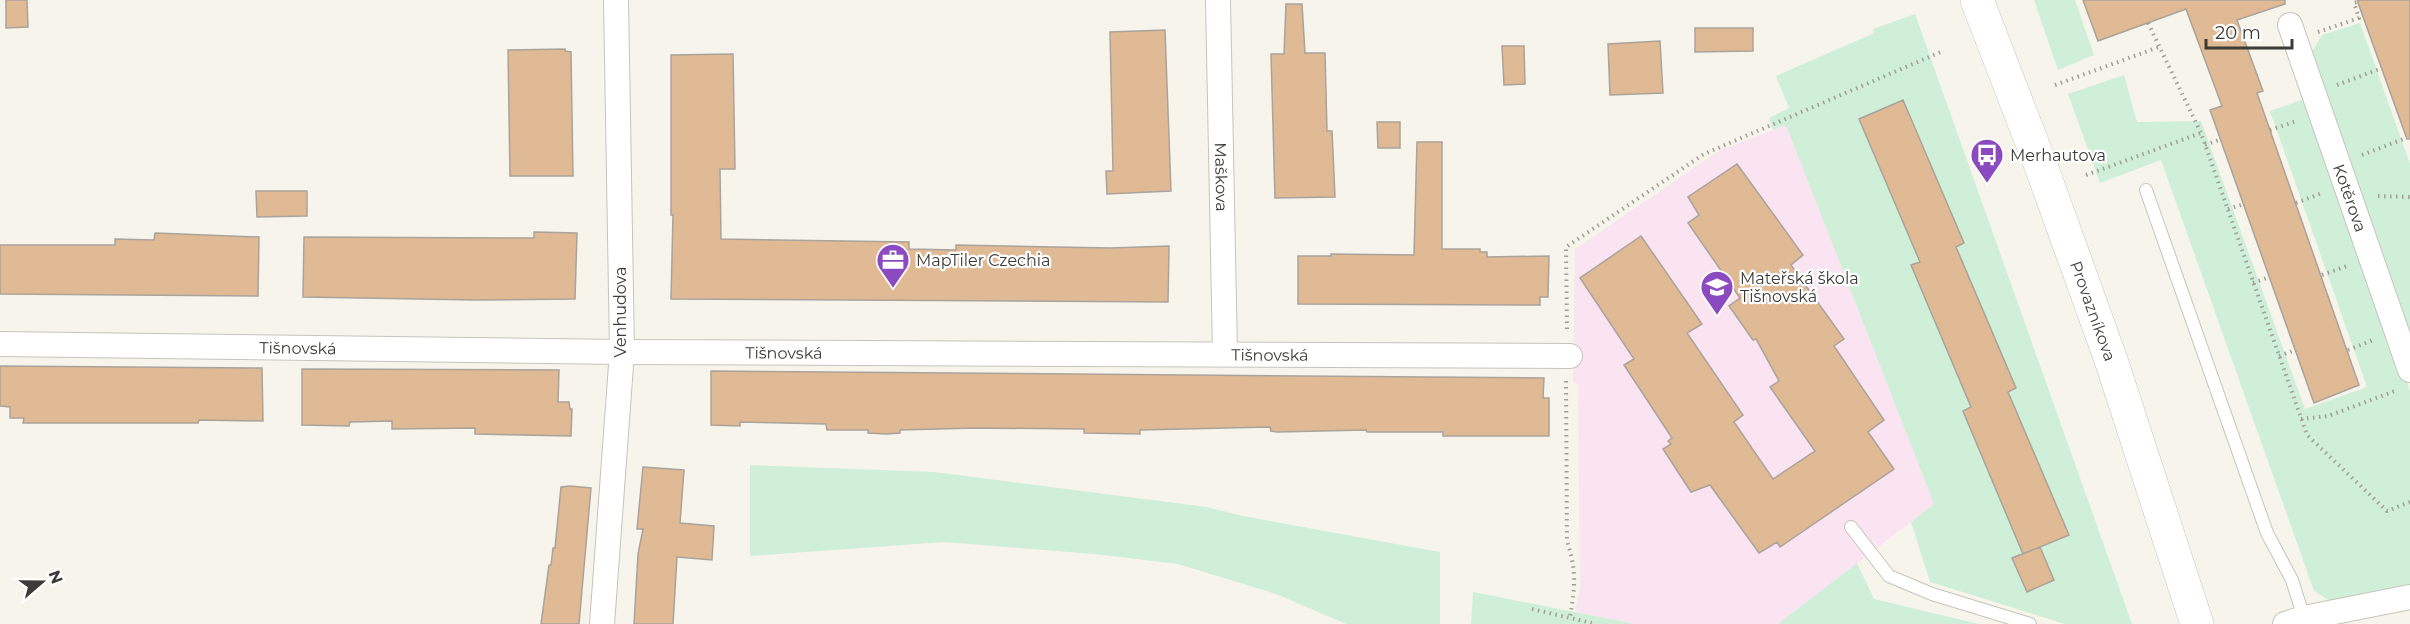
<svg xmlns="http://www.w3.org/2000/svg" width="2410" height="624" font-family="Montserrat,sans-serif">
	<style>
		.education { fill: #fae4f1 }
		.green { fill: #d0efd8 }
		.building { fill: #e0ba94; stroke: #aaa39c; stroke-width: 1.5 }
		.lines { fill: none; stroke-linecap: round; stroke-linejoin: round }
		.lane-casing { stroke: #c6c4ba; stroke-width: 14 }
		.street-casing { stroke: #c6c4ba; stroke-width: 26 }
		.secondary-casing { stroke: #c6c4ba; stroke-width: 34 }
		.path { stroke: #a09f98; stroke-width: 4; stroke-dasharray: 1.5 4.5; stroke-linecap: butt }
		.lane { stroke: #fff; stroke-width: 12 }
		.street { stroke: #fff; stroke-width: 24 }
		.secondary { stroke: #fff; stroke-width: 33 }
		.labels { text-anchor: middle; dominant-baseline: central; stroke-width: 4.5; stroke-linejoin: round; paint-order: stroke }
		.poi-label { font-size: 16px; fill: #3b3b37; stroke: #fff; text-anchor: start }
		.street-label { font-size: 16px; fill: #3b3b37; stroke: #fff }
	</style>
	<rect width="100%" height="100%" fill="#f7f5eb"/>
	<!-- education -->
	<path class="education" d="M 1786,125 L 1934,504 L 1778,624 L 1635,624 L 1575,612 L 1580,589 L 1578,384 L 1573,383 L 1575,249 L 1720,150 Z"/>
	<!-- green -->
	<path class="green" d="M 2034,0 L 2075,0 L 2094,55 L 2058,70 Z
		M 1915,14 L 2132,624 L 2065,624 L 1930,582 L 1911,522 L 1934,504 L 1786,125 L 1773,130 L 1769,118 L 1789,108 L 1776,76 L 1874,33 L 1873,29 Z
		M 2360,23 L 2410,164 L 2410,341 L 2315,73 L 2313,50 L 2322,35 Z
		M 2124,75 L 2137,122 L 2201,121 L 2305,409 L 2367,387 L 2270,111 L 2307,98 L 2410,391 L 2410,588 L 2330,601 L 2314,591 L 2161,160 L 2100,183 L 2068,94 Z
		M 750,465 L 935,472 L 1207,507 L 1243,516 L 1440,552 L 1440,624 L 1346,624 L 1276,594 L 1178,564 L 1094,554 L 944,542 L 750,556 Z
		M 1857,563 L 1874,599 L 1979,624 L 1778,624 Z
		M 1473,592 L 1635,624 L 1471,624 Z"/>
	<!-- building -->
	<path class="building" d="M 6,0 L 27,0 L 28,27 L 6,28 Z
		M 2083,0 L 2285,0 L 2285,4 L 2237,20 L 2263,91 L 2257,93 L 2359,385 L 2314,403 L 2210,110 L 2222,106 L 2186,9 L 2098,41 Z
		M 2357,0 L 2410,0 L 2410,139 L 2407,139 Z
		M 1286,4 L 1302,4 L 1305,53 L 1325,53 L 1327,131 L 1332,131 L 1335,197 L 1275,198 L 1271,54 L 1284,54 Z
		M 1695,28 L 1753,28 L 1753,51 L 1695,52 Z
		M 1165,30 L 1171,191 L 1107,194 L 1106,171 L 1113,171 L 1110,32 Z
		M 1660,41 L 1663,93 L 1610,95 L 1608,44 Z
		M 1502,46 L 1524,46 L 1525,84 L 1504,85 Z
		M 565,49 L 565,51 L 571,52 L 573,176 L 510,176 L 508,50 Z
		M 733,54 L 735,169 L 720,169 L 721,239 L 909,242 L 909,249 L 956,250 L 956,245 L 1110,248 L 1169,246 L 1168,302 L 671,299 L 673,215 L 671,215 L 671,55 Z
		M 1903,100 L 1964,243 L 1956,247 L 2016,388 L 2008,392 L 2069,535 L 2023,554 L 1963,411 L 1971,407 L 1911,265 L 1920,262 L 1859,119 Z
		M 1377,122 L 1400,122 L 1400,148 L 1378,148 Z
		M 1417,142 L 1442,142 L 1442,249 L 1480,249 L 1480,252 L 1487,252 L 1487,257 L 1549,256 L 1548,297 L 1540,297 L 1540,305 L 1298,304 L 1298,256 L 1331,256 L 1331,254 L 1414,255 Z
		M 1737,164 L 1803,255 L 1791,265 L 1844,339 L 1834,346 L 1884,420 L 1868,432 L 1894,469 L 1780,547 L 1777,542 L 1759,553 L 1710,485 L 1691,492 L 1663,449 L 1671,444 L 1668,441 L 1672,438 L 1624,365 L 1634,359 L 1580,278 L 1641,236 L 1702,324 L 1687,333 L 1743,415 L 1734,422 L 1773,479 L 1815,451 L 1770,387 L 1779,381 L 1756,339 L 1753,340 L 1729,306 L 1740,298 L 1688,223 L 1699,215 L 1688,197 Z
		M 256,191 L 307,191 L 307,216 L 257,217 Z
		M 534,232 L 577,233 L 575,299 L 476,300 L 303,297 L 304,237 L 534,238 Z
		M 155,233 L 259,237 L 258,296 L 0,294 L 0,245 L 115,245 L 115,239 L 154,240 Z
		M 0,366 L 262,368 L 263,421 L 199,420 L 198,423 L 23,423 L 24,418 L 10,418 L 10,407 L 0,406 Z
		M 302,369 L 559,370 L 558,402 L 569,402 L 570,409 L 572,409 L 571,436 L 475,434 L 475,428 L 392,429 L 392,421 L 350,422 L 349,426 L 302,425 Z
		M 711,371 L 1544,378 L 1543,398 L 1549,398 L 1549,436 L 1443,436 L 1443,432 L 1367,432 L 1366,430 L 1277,432 L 1271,431 L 1270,427 L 1140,430 L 1140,434 L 1084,433 L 1084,429 L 976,428 L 900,430 L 900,433 L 886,434 L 868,433 L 868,430 L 827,430 L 826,424 L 740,422 L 740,426 L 711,425 Z
		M 643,467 L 684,470 L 680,523 L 714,526 L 712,560 L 677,557 L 673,624 L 634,624 L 638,554 L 643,529 L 637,529 Z
		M 570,486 L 591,488 L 579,624 L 541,624 L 549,565 L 551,565 L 553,548 L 555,548 L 561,487 Z
		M 2040,547 L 2054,580 L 2027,592 L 2012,558 Z"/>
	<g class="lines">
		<!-- lane casing -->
		<g class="lane-casing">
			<path id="lane" d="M 2146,190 L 2267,533 L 2292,580 L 2304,618
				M 1851,527 L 1889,576 L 1932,594 L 2030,624"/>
		</g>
		<!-- street casing -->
		<g class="street-casing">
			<g id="street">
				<path id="s1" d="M 1218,0 L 1225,353"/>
				<path id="s2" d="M 2290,25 L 2410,370"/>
				<path id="s3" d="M 0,344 L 622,352 L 1570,356"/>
				<path d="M 602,624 L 622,352 L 616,0"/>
				<path d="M 2285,624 L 2304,618 L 2410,597"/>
			</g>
		</g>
		<!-- secondary casing -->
		<g class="secondary-casing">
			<g id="secondary">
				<path id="s4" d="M 1977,0 L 2041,166 L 2111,360 L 2197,624"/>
			</g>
		</g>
		<!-- path -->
		<path class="path" d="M 2148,23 L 2201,133
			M 2318,32 L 2359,18 L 2354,3 L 2358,2
			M 2055,85 L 2159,47
			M 2337,85 L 2382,68
			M 2270,130 L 2297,121
			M 2205,145 L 2221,139
			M 2362,155 L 2406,138
			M 2086,175 L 2201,133 L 2307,435 L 2387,511 L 2410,502
			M 2378,196 L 2410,197
			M 2296,203 L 2322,193
			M 2228,209 L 2244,204
			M 2322,275 L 2347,266
			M 2253,283 L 2269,277
			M 1567,329 L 1566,247 L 1704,154 L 1943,51
			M 2348,350 L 2373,340
			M 2279,356 L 2295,350
			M 1566,381 L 1567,541 C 1577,572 1575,586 1570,617
			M 2301,419 L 2328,416 L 2395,391
			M 1532,609 L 1596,624"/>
		<!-- lane -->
		<use href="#lane" class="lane"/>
		<!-- street -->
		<use href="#street" class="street"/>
		<!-- secondary -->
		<use href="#secondary" class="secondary"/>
	</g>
	<!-- icons -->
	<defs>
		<g id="bus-pin" transform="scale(1.725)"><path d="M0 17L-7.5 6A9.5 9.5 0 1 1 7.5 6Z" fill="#8b4abf" stroke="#fff"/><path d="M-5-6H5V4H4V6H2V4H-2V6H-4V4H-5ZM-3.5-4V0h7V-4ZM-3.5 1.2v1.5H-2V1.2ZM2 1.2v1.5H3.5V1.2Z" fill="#fff"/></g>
		<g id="office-pin" transform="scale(1.725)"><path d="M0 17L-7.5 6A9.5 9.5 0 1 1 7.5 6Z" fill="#8b4abf" stroke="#fff"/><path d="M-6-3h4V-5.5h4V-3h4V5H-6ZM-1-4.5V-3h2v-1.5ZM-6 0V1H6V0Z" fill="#fff"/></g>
		<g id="school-pin" transform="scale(1.725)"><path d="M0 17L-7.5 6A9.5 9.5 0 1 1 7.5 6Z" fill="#8b4abf" stroke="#fff"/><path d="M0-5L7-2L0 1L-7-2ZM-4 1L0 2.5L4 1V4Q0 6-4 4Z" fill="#fff"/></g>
	</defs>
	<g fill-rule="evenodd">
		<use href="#bus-pin" x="1987" y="155"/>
		<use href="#office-pin" x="893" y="260"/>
		<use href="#school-pin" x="1717" y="287"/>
	</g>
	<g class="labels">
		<!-- poi labels -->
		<g class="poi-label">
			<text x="2010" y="155">Merhautova</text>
			<text x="916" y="260">MapTiler Czechia</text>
			<text x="1740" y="278">Mateřská škola<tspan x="1740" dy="18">Tišnovská</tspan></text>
		</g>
		<!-- street labels -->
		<g class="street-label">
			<text stroke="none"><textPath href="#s1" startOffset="177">Maškova</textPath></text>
			<text stroke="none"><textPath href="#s2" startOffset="183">Kotěrova</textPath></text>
			<text stroke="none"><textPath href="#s4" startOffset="332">Provazníkova</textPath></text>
			<text transform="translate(620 312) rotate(-90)">Venhudova</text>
			<text stroke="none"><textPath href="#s3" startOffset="298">Tišnovská</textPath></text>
			<text stroke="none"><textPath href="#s3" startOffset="784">Tišnovská</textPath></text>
			<text stroke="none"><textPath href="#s3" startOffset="1270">Tišnovská</textPath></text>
		</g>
	</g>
	<!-- north arrow -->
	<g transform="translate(42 582) rotate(70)" stroke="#ffffff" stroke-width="4.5" paint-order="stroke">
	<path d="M0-4.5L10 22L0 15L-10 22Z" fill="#3b3b37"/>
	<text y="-9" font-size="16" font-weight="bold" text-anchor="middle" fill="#3b3b37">N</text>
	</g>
	<!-- scale -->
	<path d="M2206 39v9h86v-9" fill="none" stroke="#3b3b37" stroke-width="3"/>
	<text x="2215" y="39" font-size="18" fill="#3b3b37" stroke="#ffffff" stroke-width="4.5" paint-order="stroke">20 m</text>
</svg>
